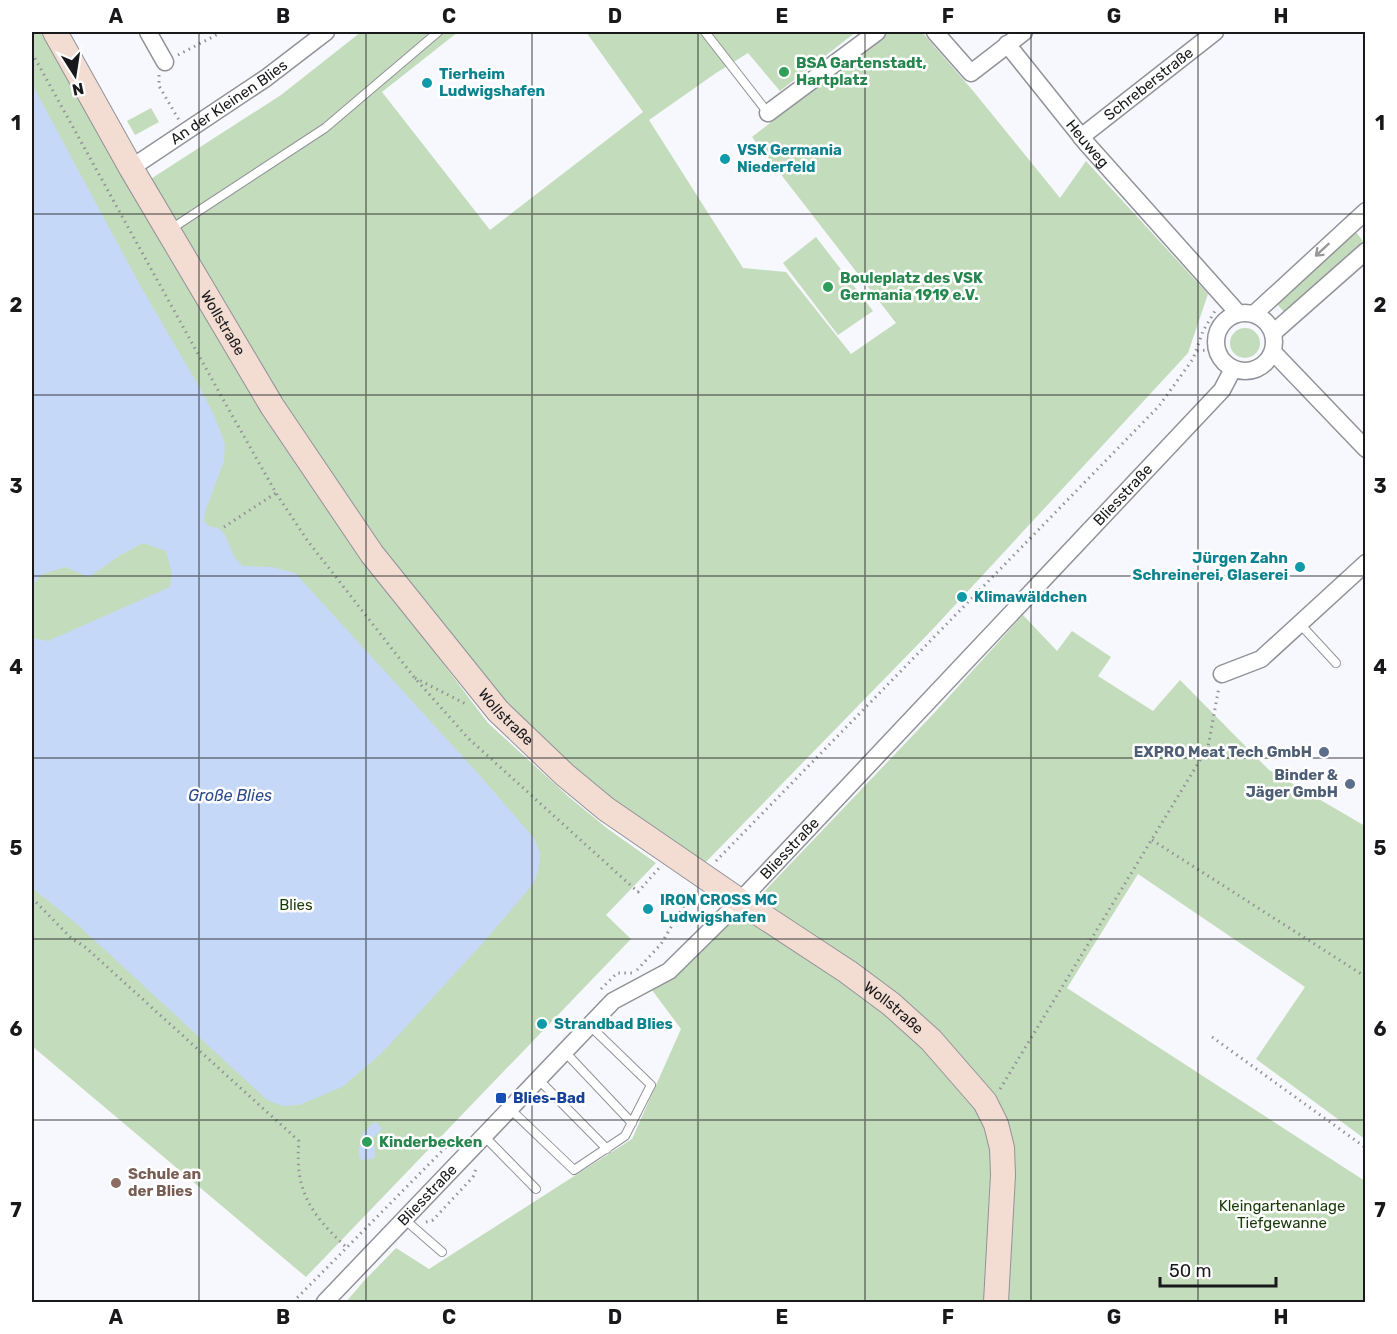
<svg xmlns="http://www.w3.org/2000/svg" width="1397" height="1334" font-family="Rubik,sans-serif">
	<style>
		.green { fill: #c3dcbb }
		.water { fill: #c6d8f8 }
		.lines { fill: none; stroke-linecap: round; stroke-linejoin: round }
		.lane-casing { stroke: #92929a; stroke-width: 10 }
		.street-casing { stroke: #92929a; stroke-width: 19 }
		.secondary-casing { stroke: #92929a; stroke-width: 26 }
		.path { stroke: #929297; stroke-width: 3; stroke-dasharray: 1.5 4.5; stroke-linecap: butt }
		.lane { stroke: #fff; stroke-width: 8 }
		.street { stroke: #fff; stroke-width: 16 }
		.secondary { stroke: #f3dcd1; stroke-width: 24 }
		.oneway { stroke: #989899 }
		.grid { fill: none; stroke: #19191c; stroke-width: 1.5; stroke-opacity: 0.55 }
		.leisure-dot { fill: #2e9e5b; stroke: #fff; stroke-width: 2 }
		.culture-dot { fill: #0f9aa8; stroke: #fff; stroke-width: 2 }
		.service-dot { fill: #5c6f8a; stroke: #fff; stroke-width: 2 }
		.transit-dot { fill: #1a4fb4; stroke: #fff; stroke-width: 2 }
		.education-dot { fill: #8d6e63; stroke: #fff; stroke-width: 2 }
		.labels { text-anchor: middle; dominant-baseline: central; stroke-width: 5; stroke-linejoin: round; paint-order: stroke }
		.leisure-label { font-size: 15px; font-weight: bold; fill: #27864d; stroke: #fff; text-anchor: start }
		.culture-label { font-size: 15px; font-weight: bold; fill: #0d838f; stroke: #fff; text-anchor: start }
		.street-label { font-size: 15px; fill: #19191c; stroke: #fff }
		.service-label { font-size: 15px; font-weight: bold; fill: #4e5e75; stroke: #fff; text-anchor: end }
		.park-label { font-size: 15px; fill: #173b06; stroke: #fff }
		.transit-label { font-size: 15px; font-weight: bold; fill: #164399; stroke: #fff; text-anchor: start }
		.education-label { font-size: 15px; font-weight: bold; fill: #785e54; stroke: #fff; text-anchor: start }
		.water-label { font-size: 16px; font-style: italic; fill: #2b4b8a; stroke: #fff }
		.neatline { fill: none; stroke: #19191c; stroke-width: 2 }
		.grid-label { font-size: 20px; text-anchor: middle; font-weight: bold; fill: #19191c }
	</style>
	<rect width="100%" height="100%" fill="#f7f7fe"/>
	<!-- green -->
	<path class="green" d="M 32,32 L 46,32 L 364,559 L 488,723 L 569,797 L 608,829 L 656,863 L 606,915 L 631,939 L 306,1277 L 32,1046 Z
		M 361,32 L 458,32 L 382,92 L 490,230 L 643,112 L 586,32 L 856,32 L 780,91 L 748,53 L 716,73 L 649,120 L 743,268 L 786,272 L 851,354 L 896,323 L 752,137 L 887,32 L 922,32 L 974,92 L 1060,198 L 1086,161 L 1208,294 L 1188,353 L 931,631 L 702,866 L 615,805 L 504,708 L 375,546 L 277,402 L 146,182 L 281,95 Z
		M 151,108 L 159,122 L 135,135 L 127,121 Z
		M 1355,231 L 1363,241 L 1285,313 L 1277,304 Z
		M 816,237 L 873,311 L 838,335 L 783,263 Z
		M1230 343a15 15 0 1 1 30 0a15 15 0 1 1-30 0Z
		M 1023,615 L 1057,651 L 1072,631 L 1111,657 L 1098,676 L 1153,711 L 1180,680 L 1269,770 L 1365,826 L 1365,1139 L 1256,1059 L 1305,987 L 1138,874 L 1067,988 L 1365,1181 L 1365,1302 L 346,1302 L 363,1282 L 396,1248 L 429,1269 L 632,1139 L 681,1029 L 652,990 L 675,975 L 756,900 L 936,711 Z"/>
	<!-- water -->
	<path class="water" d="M 32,84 L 141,287 L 200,388 L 214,415 L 225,444 L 224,461 L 205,512 L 204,521 L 209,526 L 218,528 L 224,533 L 235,558 L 243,566 L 271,567 L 295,573 L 475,770 L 534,838 L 540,853 L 539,868 L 534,883 L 482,944 L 381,1054 L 342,1087 L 299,1105 L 283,1106 L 267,1100 L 77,924 L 32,888 L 32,638 L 48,641 L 170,587 L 172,573 L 166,551 L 143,543 L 119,556 L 89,577 L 65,567 L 43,574 L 32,585 Z
		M 375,1121 L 382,1129 L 371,1140 L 371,1144 L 375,1147 L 375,1157 L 372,1159 L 362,1160 L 359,1157 L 359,1147 L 362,1144 L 362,1134 Z"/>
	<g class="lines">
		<!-- lane casing -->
		<g class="lane-casing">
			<path id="lane" d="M 705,32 L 768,113
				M 171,229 L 325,128 L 438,32
				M 1300,624 L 1336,663
				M 564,1051 L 632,1123
				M 538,1079 L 607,1149
				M 509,1108 L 574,1170 L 625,1136 L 651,1085 L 589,1025
				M 484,1136 L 536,1189
				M 404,1219 L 442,1252"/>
		</g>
		<!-- street casing -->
		<g class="street-casing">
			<g id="street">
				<path d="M 148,32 L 165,62"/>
				<path d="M 935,32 L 971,73 L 1024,32"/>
				<path id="s1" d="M 1007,44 L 1087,144 L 1238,313"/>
				<path d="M 768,113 L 877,32"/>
				<path id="s2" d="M 1081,137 L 1215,32"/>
				<path id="s3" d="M 131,168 L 266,78 L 326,32"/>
				<circle cx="1245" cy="342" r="29"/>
				<path d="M 1254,314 L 1366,211"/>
				<path d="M 1273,333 L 1366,251"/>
				<path d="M 1273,352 L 1366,449"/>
				<path d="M 1222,674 L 1261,659 L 1366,563"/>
				<path id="s4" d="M 325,1302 L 613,1001 L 669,971 L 740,901 L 1222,390 L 1233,369"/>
			</g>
		</g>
		<!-- secondary casing -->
		<g class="secondary-casing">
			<g id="secondary">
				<path id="s5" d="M 55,32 L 131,168 L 272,406 L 372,554 L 498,711 L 565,775 L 606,809 L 740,901 L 848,972 L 891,1004 L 931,1040 L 985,1102 L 996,1124 L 1002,1148 L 1003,1175 L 996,1302"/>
			</g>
		</g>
		<!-- path -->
		<path class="path" d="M 32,53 L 224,401 L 276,493 L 307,540 L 414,677 L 468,738 L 638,892 L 660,867
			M 178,55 L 222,32
			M 159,75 L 159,86 L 179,120
			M 1197,351 L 1216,349
			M 224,527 L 276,493
			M 415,678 L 468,705
			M 1152,840 L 1366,977
			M 716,861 L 1159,406 L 1193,359 L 1203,331 L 1215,311
			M 32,898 L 72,939 L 84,946 L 299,1141 C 294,1192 312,1215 347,1248
			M 637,970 L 661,944 L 692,892
			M 601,989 L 617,973 L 632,973
			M 1212,1037 L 1366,1148
			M 1000,1089 L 1208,747 L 1219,687
			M 426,1222 L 433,1220 L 473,1177 L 477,1166
			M 293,1302 L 444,1149 L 455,1141"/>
		<!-- lane -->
		<use href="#lane" class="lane"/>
		<!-- street -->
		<use href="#street" class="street"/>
		<!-- secondary -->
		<use href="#secondary" class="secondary"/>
	</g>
	<!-- one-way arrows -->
	<defs><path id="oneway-shaft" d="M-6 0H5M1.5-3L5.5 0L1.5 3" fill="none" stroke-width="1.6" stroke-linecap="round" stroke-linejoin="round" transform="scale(1.5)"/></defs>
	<use class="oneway" href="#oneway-shaft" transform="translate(1322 250) rotate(137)"/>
	<!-- grid -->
	<path class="grid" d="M 199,32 L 199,1302M 366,32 L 366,1302M 532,32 L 532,1302M 698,32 L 698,1302M 865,32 L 865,1302M 1031,32 L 1031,1302M 1198,32 L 1198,1302M 32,214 L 1366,214M 32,395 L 1366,395M 32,576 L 1366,576M 32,758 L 1366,758M 32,939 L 1366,939M 32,1120 L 1366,1120"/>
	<!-- markers -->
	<g class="leisure-dot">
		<circle cx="784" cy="72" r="6"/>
		<circle cx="828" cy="287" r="6"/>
		<circle cx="367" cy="1142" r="6"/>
	</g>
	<g class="culture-dot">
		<circle cx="427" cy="83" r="6"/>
		<circle cx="725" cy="159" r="6"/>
		<circle cx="1300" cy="567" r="6"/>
		<circle cx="962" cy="597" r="6"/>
		<circle cx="648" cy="909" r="6"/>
		<circle cx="542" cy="1024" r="6"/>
	</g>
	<g class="service-dot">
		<circle cx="1324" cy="752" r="6"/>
		<circle cx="1350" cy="784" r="6"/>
	</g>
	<rect class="transit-dot" x="495" y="1092" width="12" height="12" rx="3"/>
	<circle class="education-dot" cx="116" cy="1183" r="6"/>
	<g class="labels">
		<!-- leisure labels -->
		<g class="leisure-label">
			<text x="796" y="63">BSA Gartenstadt,<tspan x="796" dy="17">Hartplatz</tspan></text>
			<text x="840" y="278">Bouleplatz des VSK<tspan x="840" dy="17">Germania 1919 e.V.</tspan></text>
			<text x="379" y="1142">Kinderbecken</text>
		</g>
		<!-- culture labels -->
		<g class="culture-label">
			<text x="439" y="74">Tierheim<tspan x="439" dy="17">Ludwigshafen</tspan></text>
			<text x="737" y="150">VSK Germania<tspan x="737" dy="17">Niederfeld</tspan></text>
			<text x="1288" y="558" text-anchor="end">Jürgen Zahn<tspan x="1288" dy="17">Schreinerei, Glaserei</tspan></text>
			<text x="974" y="597">Klimawäldchen</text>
			<text x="660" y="900">IRON CROSS MC<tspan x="660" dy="17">Ludwigshafen</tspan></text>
			<text x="554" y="1024">Strandbad Blies</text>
		</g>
		<!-- street labels -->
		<g class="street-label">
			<text stroke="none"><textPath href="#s2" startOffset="86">Schreberstraße</textPath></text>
			<text stroke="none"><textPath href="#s3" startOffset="118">An der Kleinen Blies</textPath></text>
			<text stroke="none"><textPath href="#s1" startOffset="128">Heuweg</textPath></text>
			<text stroke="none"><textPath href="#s5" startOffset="336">Wollstraße</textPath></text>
			<text stroke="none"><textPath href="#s4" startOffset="1138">Bliesstraße</textPath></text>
			<text stroke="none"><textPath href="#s5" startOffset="822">Wollstraße</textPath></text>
			<text stroke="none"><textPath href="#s4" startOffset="652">Bliesstraße</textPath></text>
			<text stroke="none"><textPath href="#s5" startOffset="1308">Wollstraße</textPath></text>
			<text stroke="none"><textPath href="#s4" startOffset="148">Bliesstraße</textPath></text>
		</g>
		<!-- service labels -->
		<g class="service-label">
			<text x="1312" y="752">EXPRO Meat Tech GmbH</text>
			<text x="1338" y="775">Binder &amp;<tspan x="1338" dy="17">Jäger GmbH</tspan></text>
		</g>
		<!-- park labels -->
		<g class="park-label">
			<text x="296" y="905">Blies</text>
			<text x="1282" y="1206">Kleingartenanlage<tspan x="1282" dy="17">Tiefgewanne</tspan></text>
		</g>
		<!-- transit labels -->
		<g class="transit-label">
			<text x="513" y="1098">Blies-Bad</text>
		</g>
		<!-- education labels -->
		<g class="education-label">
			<text x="128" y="1174">Schule an<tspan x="128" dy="17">der Blies</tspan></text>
		</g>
		<!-- water labels -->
		<g class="water-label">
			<text x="230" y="795">Große Blies</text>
		</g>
	</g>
	<!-- border -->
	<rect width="1397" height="1334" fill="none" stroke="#ffffff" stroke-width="66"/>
	<!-- north arrow -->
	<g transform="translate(75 75) rotate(168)" stroke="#ffffff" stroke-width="4.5" paint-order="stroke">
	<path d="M0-4.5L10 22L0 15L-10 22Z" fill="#19191c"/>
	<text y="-9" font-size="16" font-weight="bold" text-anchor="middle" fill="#19191c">N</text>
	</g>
	<!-- scale -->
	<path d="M1160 1277v9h116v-9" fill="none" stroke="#19191c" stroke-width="3"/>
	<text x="1169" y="1277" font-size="18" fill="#19191c" stroke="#ffffff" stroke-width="4.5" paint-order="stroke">50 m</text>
	<rect x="33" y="33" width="1331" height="1268" class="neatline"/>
	<g class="grid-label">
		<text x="116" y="23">A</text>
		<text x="283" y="23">B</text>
		<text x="449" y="23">C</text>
		<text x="615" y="23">D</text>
		<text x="782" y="23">E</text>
		<text x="948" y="23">F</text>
		<text x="1114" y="23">G</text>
		<text x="1281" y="23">H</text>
		<text x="16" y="130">1</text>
		<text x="1380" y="130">1</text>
		<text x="16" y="312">2</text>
		<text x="1380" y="312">2</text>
		<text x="16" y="493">3</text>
		<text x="1380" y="493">3</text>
		<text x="16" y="674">4</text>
		<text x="1380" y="674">4</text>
		<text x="16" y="855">5</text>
		<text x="1380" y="855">5</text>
		<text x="16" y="1036">6</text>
		<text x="1380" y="1036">6</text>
		<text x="16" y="1217">7</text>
		<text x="1380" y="1217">7</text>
		<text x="116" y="1324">A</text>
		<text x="283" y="1324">B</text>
		<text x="449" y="1324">C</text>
		<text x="615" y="1324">D</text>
		<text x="782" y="1324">E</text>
		<text x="948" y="1324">F</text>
		<text x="1114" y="1324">G</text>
		<text x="1281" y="1324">H</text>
	</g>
</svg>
